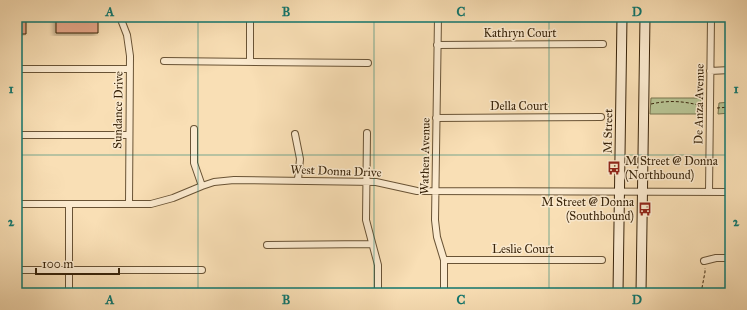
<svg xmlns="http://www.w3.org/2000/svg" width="747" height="310" font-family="'IM FELL Great Primer',serif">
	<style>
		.green { fill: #b7c393; stroke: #78744e }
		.building { fill: #e4a587; stroke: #39240a; filter: url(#shadow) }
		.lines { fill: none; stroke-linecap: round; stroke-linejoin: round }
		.street-casing { stroke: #695335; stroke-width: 8 }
		.secondary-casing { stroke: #39240a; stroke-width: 11 }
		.path { stroke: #39240a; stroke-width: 1; stroke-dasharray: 3 2; stroke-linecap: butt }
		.street { stroke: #fbeacf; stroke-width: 6 }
		.secondary { stroke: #fbeacf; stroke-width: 9 }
		.grid { fill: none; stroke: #0f766e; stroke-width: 1; stroke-opacity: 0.55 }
		.labels { text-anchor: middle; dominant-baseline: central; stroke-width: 3; stroke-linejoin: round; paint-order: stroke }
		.street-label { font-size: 12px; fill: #39240a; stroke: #fbeacf }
		.poi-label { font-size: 12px; fill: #39240a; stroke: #fbeacf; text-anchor: start }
		.neatline { fill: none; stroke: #0f766e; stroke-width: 1.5 }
		.grid-label { font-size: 13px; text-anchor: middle; font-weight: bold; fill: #0f766e }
	</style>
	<defs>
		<filter id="shadow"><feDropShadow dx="-2.5" dy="2.5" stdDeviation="2" flood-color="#0004"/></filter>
	</defs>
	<rect width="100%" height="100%" fill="#f9dfb5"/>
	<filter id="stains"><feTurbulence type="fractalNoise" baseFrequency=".005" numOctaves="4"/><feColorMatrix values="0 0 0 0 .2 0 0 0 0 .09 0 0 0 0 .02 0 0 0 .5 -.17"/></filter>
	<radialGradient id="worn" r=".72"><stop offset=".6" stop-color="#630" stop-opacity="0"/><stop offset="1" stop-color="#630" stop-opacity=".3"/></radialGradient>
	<!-- green -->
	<path class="green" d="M 651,98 L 701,98 L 702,114 L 650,114 Z
		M 730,102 L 730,113 L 718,114 L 719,103 Z
		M 649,289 L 675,290 L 688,293 L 649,293 Z"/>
	<!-- building -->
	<path class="building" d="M 17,17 L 26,18 L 26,34 L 17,34 Z
		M 56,17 L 98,17 L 98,33 L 56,33 Z"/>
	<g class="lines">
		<!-- street casing -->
		<g class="street-casing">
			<path id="street" d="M 120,17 L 127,35 L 130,56 L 129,204
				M 250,17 L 250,61
				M 438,17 L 435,220 L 437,237 L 444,260 L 444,293
				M 437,45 L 603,44
				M 164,61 L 368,63
				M 17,69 L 130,69
				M 710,71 L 730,70
				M 436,118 L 601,117
				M 194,129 L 194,163 L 202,186
				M 367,133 L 366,220 L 378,265 L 378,293
				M 295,134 L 300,159 L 298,180
				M 17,135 L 129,135
				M 709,192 L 711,17
				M 17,204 L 151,204 L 173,198 L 202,186 L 214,182 L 234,180 L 376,182 L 417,191 L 730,192
				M 267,245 L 371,244
				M 444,260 L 602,260
				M 704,261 L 716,258 L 730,258
				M 17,270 L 202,270
				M 69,293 L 69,204"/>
		</g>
		<!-- secondary casing -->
		<g class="secondary-casing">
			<path id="secondary" d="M 618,293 L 622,17
				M 641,293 L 645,17"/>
		</g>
		<!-- path -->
		<path class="path" d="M 651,104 C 669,100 684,101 702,106
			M 717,108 L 730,107
			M 701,293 L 705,272 L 705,268"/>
		<!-- street -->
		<use href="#street" class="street"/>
		<!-- secondary -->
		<use href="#secondary" class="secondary"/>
	</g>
	<!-- grid -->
	<path class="grid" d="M 198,17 L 198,293M 374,17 L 374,293M 549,17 L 549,293M 17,155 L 730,155"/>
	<!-- icons -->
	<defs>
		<g id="bus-bare" transform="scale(1.08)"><path d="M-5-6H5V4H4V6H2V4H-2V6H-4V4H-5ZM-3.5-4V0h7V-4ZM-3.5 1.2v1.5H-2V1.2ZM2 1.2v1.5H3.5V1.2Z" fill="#8f2418" stroke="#fbeacf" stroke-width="2.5" paint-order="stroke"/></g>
	</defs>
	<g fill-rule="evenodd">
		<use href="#bus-bare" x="614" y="168"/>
		<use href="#bus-bare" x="645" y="209"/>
	</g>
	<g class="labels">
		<!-- street labels -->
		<g class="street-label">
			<text x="520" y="33">Kathryn Court</text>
			<text transform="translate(699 104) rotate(-89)">De Anza Avenue</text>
			<text x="519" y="106">Della Court</text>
			<text transform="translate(118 110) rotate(-89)">Sundance Drive</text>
			<text transform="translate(608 131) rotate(-89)">M Street</text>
			<text transform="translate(425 156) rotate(-89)">Wathen Avenue</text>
			<text transform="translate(336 171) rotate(2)">West Donna Drive</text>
			<text x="523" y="249">Leslie Court</text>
		</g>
		<!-- poi labels -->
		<g class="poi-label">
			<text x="625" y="161">M Street @ Donna<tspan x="625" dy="14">(Northbound)</tspan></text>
			<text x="634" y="202" text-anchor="end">M Street @ Donna<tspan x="634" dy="14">(Southbound)</tspan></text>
		</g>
	</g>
	<!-- margin -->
	<rect width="747" height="310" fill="none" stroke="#f9dfb5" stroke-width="44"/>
	<!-- scale -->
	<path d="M36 268v6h83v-6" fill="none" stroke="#39240a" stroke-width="2"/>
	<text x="42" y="268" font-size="12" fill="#39240a" stroke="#fbeacf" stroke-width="3" paint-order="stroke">100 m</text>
	<rect x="22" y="22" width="703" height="266" class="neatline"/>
	<g class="grid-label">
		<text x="110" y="16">A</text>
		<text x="286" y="16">B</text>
		<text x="461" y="16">C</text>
		<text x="637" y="16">D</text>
		<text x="11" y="93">1</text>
		<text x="736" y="93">1</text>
		<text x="11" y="226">2</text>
		<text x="736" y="226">2</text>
		<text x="110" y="304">A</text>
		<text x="286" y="304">B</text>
		<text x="461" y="304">C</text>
		<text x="637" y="304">D</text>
	</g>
	<rect width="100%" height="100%" filter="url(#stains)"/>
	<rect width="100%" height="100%" fill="url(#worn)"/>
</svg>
